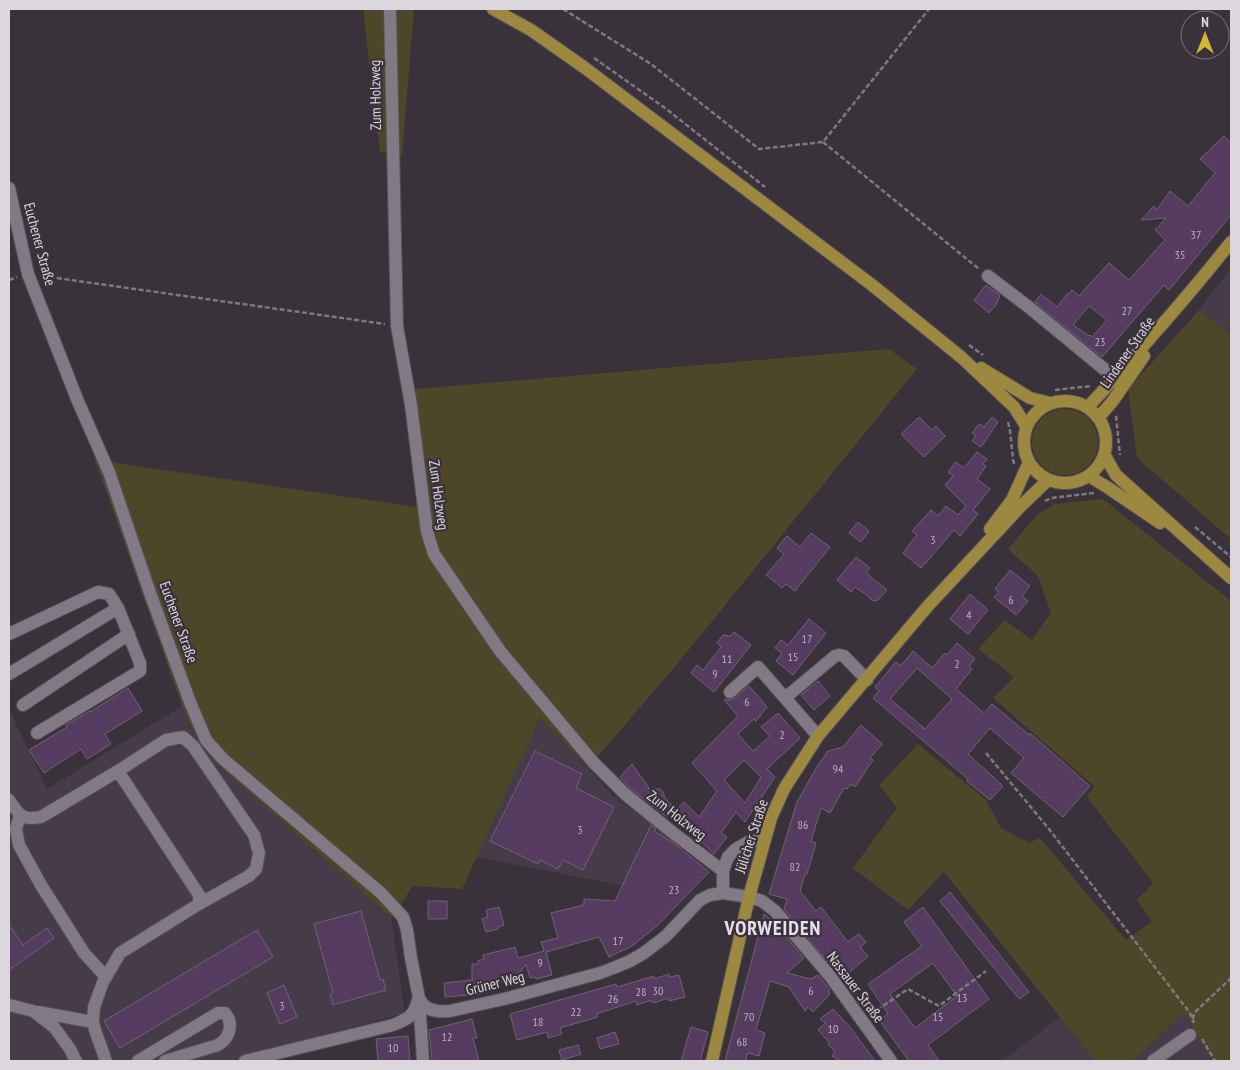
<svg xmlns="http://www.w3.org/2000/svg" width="1240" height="1070" font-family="'PT Sans Narrow',sans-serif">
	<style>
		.built { fill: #453b49 }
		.green { fill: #4e4628 }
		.building { fill: #563b60; stroke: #6c656f; fill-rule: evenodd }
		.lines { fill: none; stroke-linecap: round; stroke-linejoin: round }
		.minor-casing { stroke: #554f56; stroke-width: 14 }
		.major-casing { stroke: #554f56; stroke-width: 14 }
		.path { stroke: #7e7880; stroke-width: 2.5; stroke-dasharray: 5 2.5; stroke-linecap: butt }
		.minor { stroke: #817a84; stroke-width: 12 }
		.major { stroke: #9d8840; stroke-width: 12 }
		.labels { text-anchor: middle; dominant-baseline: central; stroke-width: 4.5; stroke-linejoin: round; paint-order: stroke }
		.number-label { font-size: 12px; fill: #bab0be }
		.street-label { font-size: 15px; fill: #dcd7dd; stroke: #39323b }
		.district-label { font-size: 20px; font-weight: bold; letter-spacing: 1px; fill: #e7dfeb; stroke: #39323b }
	</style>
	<rect width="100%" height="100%" fill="#39323b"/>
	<!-- built -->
	<path class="built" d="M 1231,268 L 1231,335 L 1199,310 Z
		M 182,706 L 188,722 L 210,758 L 391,918 L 405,1013 L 230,1061 L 9,1061 L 9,709 L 47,789 Z
		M 540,718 L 614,796 L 679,844 L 656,892 L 476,857 Z
		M 1184,1012 L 1213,1061 L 1133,1061 Z
		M 1060,1017 L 1095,1061 L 1002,1061 Z"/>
	<!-- green -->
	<path class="green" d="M 363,9 L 414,9 L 402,155 L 380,152 Z
		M 1199,310 L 1231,335 L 1231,539 L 1137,458 L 1128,389 Z
		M 889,349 L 917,369 L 678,663 L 588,768 L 540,718 L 462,889 L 413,886 L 391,918 L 210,758 L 188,722 L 182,706 L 95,460 L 417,507 L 404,390 Z
		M1032 442a33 33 0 1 1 66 0a33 33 0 1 1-66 0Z
		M 1103,499 L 1231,601 L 1231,1061 L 1213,1061 L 1184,1013 L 1133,1061 L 1095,1061 L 944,872 L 908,910 L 853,868 L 897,808 L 879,785 L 918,744 L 986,800 L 1001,828 L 1029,843 L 1040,838 L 1126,940 L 1152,922 L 1137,900 L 1153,883 L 1087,797 L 1094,786 L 993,698 L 1014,677 L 978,649 L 1005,620 L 1032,640 L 1051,613 L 1038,576 L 1008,549 L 1036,516 L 1054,504 Z"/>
	<!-- building -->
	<path class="building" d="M 1224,136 L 1231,143 L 1231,215 L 1169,290 L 1164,285 L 1102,357 L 1035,302 L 1041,294 L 1057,307 L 1067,294 L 1068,295 L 1072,290 L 1079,296 L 1109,263 L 1129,280 L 1165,240 L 1155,230 L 1166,218 L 1141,220 L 1154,206 L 1157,210 L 1170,191 L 1188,206 L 1215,173 L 1200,159 ZM 1089,306 L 1107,320 L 1092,337 L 1090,335 L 1089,336 L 1073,325 Z
		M 986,285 L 1000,295 L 996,305 L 989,313 L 974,300 Z
		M 919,417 L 932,430 L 936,426 L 945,436 L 924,457 L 901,434 Z
		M 992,417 L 998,422 L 981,447 L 972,441 L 976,436 L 972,433 L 979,424 L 984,427 Z
		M 977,452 L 987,459 L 983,464 L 986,466 L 977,479 L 990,489 L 973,510 L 978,514 L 960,536 L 954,530 L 925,564 L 924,563 L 921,568 L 903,553 L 917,535 L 912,531 L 931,510 L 938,516 L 946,506 L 958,515 L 966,506 L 945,485 L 953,476 L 948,472 L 956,462 L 964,468 Z
		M 858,522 L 869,531 L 861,542 L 849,533 Z
		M 811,533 L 830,547 L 795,591 L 786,584 L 782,588 L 766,575 L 784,554 L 777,548 L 787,536 L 800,547 Z
		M 856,557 L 870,568 L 866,573 L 887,590 L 878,600 L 873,601 L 864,593 L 855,587 L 851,592 L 837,580 Z
		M 1010,570 L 1030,586 L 1022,596 L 1028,601 L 1016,615 L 994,597 L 999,592 L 995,589 Z
		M 970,594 L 988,610 L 968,634 L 950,619 Z
		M 809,619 L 826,633 L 793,675 L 776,661 L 782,653 L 775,648 L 781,640 L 788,645 Z
		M 734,632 L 751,645 L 714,692 L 691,673 L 697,665 L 703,670 L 721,647 L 717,643 L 723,635 L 730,636 Z
		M 957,643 L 975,659 L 969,666 L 972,669 L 956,689 L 984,713 L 992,704 L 1029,735 L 1030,733 L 1090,786 L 1063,817 L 1011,773 L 1024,758 L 990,728 L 968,754 L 1003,786 L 990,800 L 967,781 L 968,779 L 873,698 L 879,691 L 875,687 L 896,662 L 901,666 L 913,651 L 932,668 L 945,653 L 947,655 ZM 917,668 L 952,699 L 925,729 L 890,699 Z
		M 818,681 L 830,696 L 814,710 L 801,695 Z
		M 749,686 L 767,707 L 756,721 L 754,719 L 738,734 L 753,751 L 770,736 L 761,727 L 778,713 L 800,738 L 767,769 L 775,777 L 745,822 L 736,812 L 721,833 L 727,837 L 714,854 L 673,814 L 684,802 L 699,817 L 717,791 L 692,763 L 738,716 L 724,700 L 726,699 L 731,700 L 735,698 ZM 744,760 L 761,777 L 745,803 L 724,780 Z
		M 128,688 L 142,711 L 105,734 L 111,744 L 87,759 L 81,749 L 44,773 L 29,750 L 67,727 L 66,725 L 90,711 L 90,712 Z
		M 861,725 L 882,744 L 870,758 L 873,760 L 855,787 L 851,784 L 847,789 L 844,788 L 830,813 L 821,808 L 811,841 L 816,843 L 807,874 L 805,874 L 800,891 L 816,911 L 821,907 L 848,942 L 859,934 L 866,942 L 860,947 L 868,956 L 842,979 L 784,909 L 787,899 L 769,894 L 797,802 L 815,770 L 828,751 L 843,747 Z
		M 535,751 L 582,774 L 576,788 L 614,807 L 583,870 L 563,860 L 558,869 L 540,860 L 538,864 L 490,841 Z
		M 632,764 L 652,792 L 655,789 L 660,789 L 664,793 L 664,797 L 675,808 L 667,817 L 630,788 L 620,777 Z
		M 651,825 L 656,829 L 654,831 L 675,844 L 709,872 L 658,925 L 632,946 L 609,957 L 599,937 L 546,952 L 552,975 L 536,979 L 535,977 L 530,978 L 526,964 L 510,987 L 509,980 L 479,988 L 480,994 L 445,997 L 444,983 L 472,980 L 472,964 L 478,964 L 478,961 L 484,959 L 483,955 L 515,947 L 518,958 L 544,951 L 541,942 L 558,938 L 551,913 L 584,905 L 584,899 L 615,901 Z
		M 950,892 L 1029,992 L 1019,999 L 940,901 Z
		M 428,901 L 447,901 L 447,919 L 428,919 Z
		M 499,907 L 504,925 L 498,927 L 498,929 L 486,932 L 482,919 L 488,917 L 486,910 Z
		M 923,907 L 989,999 L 928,1045 L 939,1061 L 909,1061 L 879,1020 L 888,1014 L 868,984 L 922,946 L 904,922 ZM 933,963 L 957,996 L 915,1028 L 890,994 Z
		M 361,911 L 380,980 L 383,979 L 386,990 L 333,1005 L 330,994 L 333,993 L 314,924 Z
		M 764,914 L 774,922 L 804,958 L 787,973 L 811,979 L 818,975 L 830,990 L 828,991 L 830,994 L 813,1012 L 808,1007 L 805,1011 L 789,987 L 770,981 L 756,1030 L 765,1033 L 759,1056 L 748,1053 L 745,1061 L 725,1061 Z
		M 9,925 L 23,945 L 47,928 L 54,938 L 9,970 Z
		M 257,930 L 273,957 L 120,1048 L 104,1021 Z
		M 669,974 L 670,977 L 679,975 L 685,997 L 669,1001 L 669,998 L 653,1003 L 652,1001 L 649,1001 L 637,1005 L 636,1001 L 596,1014 L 598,1017 L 560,1028 L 562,1034 L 548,1038 L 547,1032 L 517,1040 L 510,1014 L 616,984 L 617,987 L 654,976 L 654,979 Z
		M 284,985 L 297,1017 L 280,1024 L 267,993 Z
		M 833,1009 L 850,1027 L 875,1061 L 840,1061 L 832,1056 L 835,1052 L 828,1044 L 830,1043 L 818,1030 L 825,1023 L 820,1019 Z
		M 472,1019 L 477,1038 L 473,1038 L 479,1061 L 432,1061 L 429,1030 Z
		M 691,1027 L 708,1032 L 700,1061 L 681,1061 Z
		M 615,1032 L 619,1044 L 600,1049 L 597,1038 Z
		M 408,1036 L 410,1061 L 378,1061 L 376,1039 Z
		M 578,1045 L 581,1054 L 562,1060 L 559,1050 Z"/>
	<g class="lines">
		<!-- minor casing -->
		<g class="minor-casing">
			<path id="minor" d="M 390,9 L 397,326 L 411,405 L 427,532 L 434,554 L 500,651 L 594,763 L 625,794 L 672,832 L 723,871
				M 9,188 L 28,274 L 77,399 L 109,472 L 150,593 L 190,702 L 206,740 L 223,759 L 381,893 L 403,917 L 407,930 L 411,958 L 419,998 L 423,1061
				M 988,276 L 1030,308 L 1115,378
				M 9,634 L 98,592 L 109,594 L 118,608 L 140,663 L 140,671 L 37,733
				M 9,674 L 118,608
				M 730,692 L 758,667 L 818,736
				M 785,698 L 835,656 L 839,655 L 844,656 L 867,680
				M 23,705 L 129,634
				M 118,771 L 166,740 L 183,737 L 193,746 L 254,835 L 259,853 L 256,869 L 249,876 L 199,904
				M 9,800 C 19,814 21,821 41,817 L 118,771 L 199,895 L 199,904 L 120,953 L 103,982 L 94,1007 L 93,1022 L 95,1030 L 106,1061
				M 20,815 L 16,829 L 19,845 L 41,885 L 84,953 L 106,977
				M 723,893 L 723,871 L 728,857 L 736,849 L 750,841 L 764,841
				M 419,998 C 425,1011 436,1012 450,1011 L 504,999 L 600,973 L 616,967 L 630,961 L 644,953 L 666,936 L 700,900 L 710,895 L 723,893 L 749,897 L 762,901 L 775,911 L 830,976 L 891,1061
				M 9,1005 L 33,1011 L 54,1027 L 70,1049 L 76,1061
				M 38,1012 L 93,1022
				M 138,1061 L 218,1013 L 225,1013 C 227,1016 229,1018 229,1020 C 232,1030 227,1040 218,1045 L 165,1061
				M 245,1061 L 393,1025 C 408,1019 414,1016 418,1000
				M 1153,1061 L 1190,1035"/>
		</g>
		<!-- major casing -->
		<g class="major-casing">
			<path id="major" d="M 493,9 L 531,30 L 585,68 L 872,285 L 961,357 L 1014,407 L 1026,426
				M 981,368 L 1030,398 L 1050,403
				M1024 442a41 41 0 1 1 82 0a41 41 0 1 1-82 0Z
				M 1088,407 C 1137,354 1186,299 1231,242
				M 1099,417 L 1112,402 L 1144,356
				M 1105,456 L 1116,475 L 1231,578
				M 1089,476 L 1107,487 L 1160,523
				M 990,529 L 1012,500 L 1029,462
				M 712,1061 L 749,897 L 771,818 L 784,789 L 818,736 L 927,607 L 1020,507 L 1048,480"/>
		</g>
		<!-- path -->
		<path class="path" d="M 563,9 L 651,64 L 759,149 L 823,142 L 929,9
			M 594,58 L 665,108 L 765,187
			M 823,142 L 979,269
			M 42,276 L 385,324
			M 9,280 L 17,277
			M 969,345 L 983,355
			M 1055,390 L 1091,386
			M 1116,416 L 1120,455
			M 1008,422 C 1012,436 1011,450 1014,464
			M 1045,501 L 1051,498 L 1094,493
			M 1195,527 L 1231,557
			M 986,753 L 1049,829 L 1190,1013 L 1194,1023
			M 871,1014 L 908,989 L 939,1006 L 986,971
			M 1193,1019 L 1194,1013 L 1231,978
			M 1202,1039 L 1215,1061"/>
		<!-- minor -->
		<use href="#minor" class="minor"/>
		<!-- major -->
		<use href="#major" class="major"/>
	</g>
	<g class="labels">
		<!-- number labels -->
		<g class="number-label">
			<text x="1196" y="234">37</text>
			<text x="1180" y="254">35</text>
			<text x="1127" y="310">27</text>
			<text x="1100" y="341">23</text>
			<text x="933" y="539">3</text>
			<text x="1011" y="599">6</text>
			<text x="969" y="614">4</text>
			<text x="807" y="638">17</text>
			<text x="793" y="656">15</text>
			<text x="727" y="658">11</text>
			<text x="957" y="663">2</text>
			<text x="715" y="673">9</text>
			<text x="747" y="701">6</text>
			<text x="782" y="734">2</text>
			<text x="838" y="768">94</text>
			<text x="803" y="824">86</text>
			<text x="580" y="829">3</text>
			<text x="795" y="866">82</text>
			<text x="674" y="889">23</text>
			<text x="618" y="940">17</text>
			<text x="540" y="962">9</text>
			<text x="658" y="990">30</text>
			<text x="811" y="990">6</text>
			<text x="641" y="991">28</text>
			<text x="962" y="997">13</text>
			<text x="613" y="998">26</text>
			<text x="282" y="1005">3</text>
			<text x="576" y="1011">22</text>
			<text x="749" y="1016">70</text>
			<text x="938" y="1016">15</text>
			<text x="538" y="1021">18</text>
			<text x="833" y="1028">10</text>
			<text x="447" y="1036">12</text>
			<text x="742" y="1041">68</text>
			<text x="393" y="1047">10</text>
		</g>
		<!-- street labels -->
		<g class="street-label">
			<text transform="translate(375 95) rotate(-91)">Zum Holzweg</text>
			<text transform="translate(40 244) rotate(75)">Euchener Straße</text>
			<text transform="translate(1127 352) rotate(-55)">Lindener Straße</text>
			<text transform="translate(439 495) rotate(82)">Zum Holzweg</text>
			<text transform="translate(179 622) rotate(70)">Euchener Straße</text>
			<text transform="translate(677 815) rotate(38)">Zum Holzweg</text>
			<text transform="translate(751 836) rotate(-72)">Jülicher Straße</text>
			<text transform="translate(495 983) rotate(-14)">Grüner Weg</text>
			<text transform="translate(856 987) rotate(53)">Nassauer Straße</text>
		</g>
		<!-- district labels -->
		<g class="district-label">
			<text x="773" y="928">VORWEIDEN</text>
		</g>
	</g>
	<!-- border -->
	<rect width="1240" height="1070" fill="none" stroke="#dcd7dd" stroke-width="20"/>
	<!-- north arrow -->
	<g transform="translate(1205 35)"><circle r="24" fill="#39323b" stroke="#7a747c"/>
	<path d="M0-4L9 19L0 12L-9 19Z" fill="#d5b535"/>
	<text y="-8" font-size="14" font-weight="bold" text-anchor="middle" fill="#dcd7dd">N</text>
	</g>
</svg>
